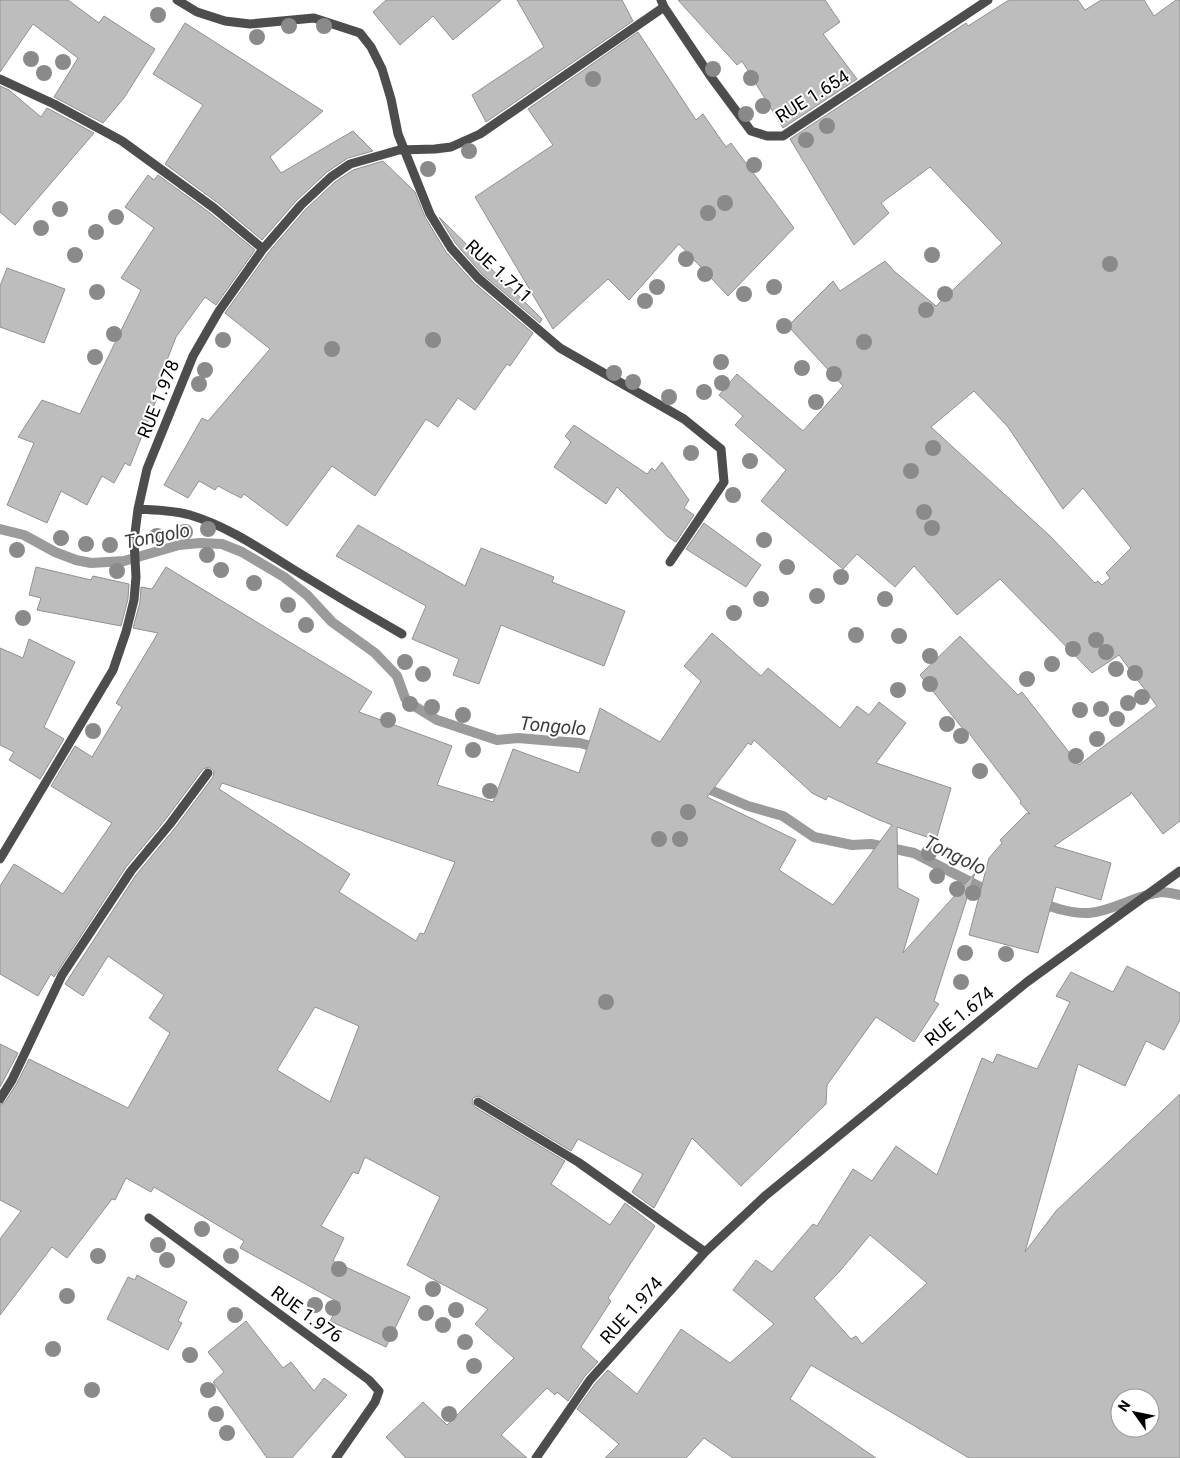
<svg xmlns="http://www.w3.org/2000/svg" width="1180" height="1458" font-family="Roboto,sans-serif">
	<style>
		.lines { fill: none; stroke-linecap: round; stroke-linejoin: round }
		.stream { stroke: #9b9b9b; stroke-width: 10 }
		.building { fill: #bdbdbd; stroke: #919191; fill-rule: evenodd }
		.minor { stroke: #4d4d4d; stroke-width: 9 }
		.tree { fill: #8a8a8a }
		.labels { text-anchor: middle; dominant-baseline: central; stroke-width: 4; stroke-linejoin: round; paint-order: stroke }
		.street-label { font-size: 18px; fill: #000; stroke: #fff }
		.water-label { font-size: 19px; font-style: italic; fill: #3c3c3c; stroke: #fff }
	</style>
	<rect width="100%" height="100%" fill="#fff"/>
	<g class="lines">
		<!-- stream -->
		<path class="stream" d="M 0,529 L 24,535 L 55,552 L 76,560 L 91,563 L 124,561 L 179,545 L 200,543 L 222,544 L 242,552 L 284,577 L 307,595 L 332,622 L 375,653 L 397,676 L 405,698 L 411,704 L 437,720 L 497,740 L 518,738 L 553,741 L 580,743 L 601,749
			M 699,785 L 748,806 L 783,816 L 814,837 L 852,845 L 871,844 L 914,853 L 994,894
			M 1040,903 C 1055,908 1073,914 1089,913 C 1114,911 1136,895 1161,892 C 1167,892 1174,894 1180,895"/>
	</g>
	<!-- building -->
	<path class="building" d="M 0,0 L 68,0 L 99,23 L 104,16 L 155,49 L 124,98 L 103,123 L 54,97 L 78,58 L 33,24 L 0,72 Z
		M 386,0 L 501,0 L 453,40 L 433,16 L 400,45 L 373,12 Z
		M 517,0 L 622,0 L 633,21 L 486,122 L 472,95 L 544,47 Z
		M 678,0 L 825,0 L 840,22 L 823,34 L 857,79 L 783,128 L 742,61 L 737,65 Z
		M 1009,0 L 1078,0 L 1085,10 L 1101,0 L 1144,0 L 1154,16 L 1176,0 L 1180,0 L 1180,821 L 1163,834 L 1131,792 L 1131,794 L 1054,846 L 1111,863 L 1101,900 L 1056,887 L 1038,953 L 969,935 L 989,858 L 1002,843 L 1000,840 L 1027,813 L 1030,814 L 1020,803 L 1021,801 L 968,732 L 967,734 L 920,675 L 960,636 L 1018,695 L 1022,692 L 1079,765 L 1157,706 L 1119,655 L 1092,673 L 1000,579 L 957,615 L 914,566 L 895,587 L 857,554 L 843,569 L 761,501 L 786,470 L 735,425 L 743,416 L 719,395 L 737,374 L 803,431 L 843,386 L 788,326 L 833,281 L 840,291 L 885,261 L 894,271 L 936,306 L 1002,243 L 930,167 L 881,203 L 889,213 L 854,245 L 790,139 L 966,23 L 968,26 ZM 974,391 L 1008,427 L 1063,509 L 1083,488 L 1131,548 L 1106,573 L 1110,578 L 1102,585 L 1098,581 L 1095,583 L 1050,536 L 931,427 Z
		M 185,23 L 323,111 L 270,157 L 281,173 L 353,131 L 373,151 L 348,158 L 327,172 L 296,201 L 262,240 L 218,203 L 165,164 L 203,105 L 153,74 Z
		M 638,32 L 696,120 L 703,114 L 726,147 L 731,143 L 794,228 L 728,296 L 679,244 L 629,300 L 608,279 L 553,329 L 475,197 L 553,145 L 528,109 Z
		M 0,86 L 9,90 L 41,117 L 47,108 L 94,133 L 15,225 L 0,212 Z
		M 383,161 L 415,192 L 425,217 L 446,252 L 474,283 L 533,333 L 510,366 L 507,364 L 475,410 L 458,398 L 438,427 L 426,419 L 375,496 L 332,466 L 287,526 L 244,494 L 241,498 L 218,486 L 215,490 L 199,481 L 188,498 L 164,485 L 202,418 L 208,421 L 270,349 L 225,313 L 268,253 L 306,209 L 335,182 L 353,170 Z
		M 148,175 L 154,180 L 158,175 L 210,213 L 255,250 L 216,305 L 205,297 L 176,337 L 153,396 L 157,398 L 130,466 L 125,463 L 114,483 L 102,476 L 87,505 L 61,491 L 47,523 L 7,505 L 34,443 L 18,437 L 42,400 L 80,414 L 141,290 L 121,278 L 154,228 L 125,207 Z
		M 439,217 L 542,319 L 540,323 L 482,274 L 456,244 Z
		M 7,268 L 65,289 L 44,343 L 0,327 L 0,286 Z
		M 574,425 L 647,474 L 652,468 L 655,471 L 662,462 L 689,500 L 684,508 L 694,515 L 676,542 L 668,537 L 617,487 L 606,504 L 554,467 L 571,442 L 565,436 Z
		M 704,523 L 761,565 L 746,587 L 686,549 Z
		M 358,525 L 465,586 L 481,548 L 554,577 L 552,582 L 625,611 L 604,666 L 501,625 L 479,684 L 453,675 L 459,659 L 412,639 L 426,606 L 336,556 Z
		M 36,567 L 91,580 L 93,576 L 129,584 L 128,599 L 121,626 L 37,610 L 41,598 L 29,595 Z
		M 166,567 L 372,692 L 359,712 L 452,746 L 437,785 L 493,802 L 513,749 L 579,773 L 600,708 L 660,742 L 701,681 L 684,666 L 712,633 L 761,676 L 768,668 L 840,728 L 857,706 L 869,715 L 879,702 L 906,723 L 876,763 L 951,788 L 936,840 L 897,827 L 898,888 L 919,899 L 903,953 L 975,873 L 934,1001 L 939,1004 L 914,1042 L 876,1017 L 827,1085 L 826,1104 L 741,1186 L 692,1138 L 654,1208 L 632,1192 L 643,1174 L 578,1139 L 571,1151 L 481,1097 L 478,1096 L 473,1098 L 472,1102 L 475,1107 L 565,1161 L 551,1184 L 610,1225 L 625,1203 L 655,1226 L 608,1298 L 611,1301 L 581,1347 L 598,1362 L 585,1376 L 568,1401 L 557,1392 L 555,1395 L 547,1388 L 501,1435 L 527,1458 L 406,1458 L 386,1437 L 423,1402 L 447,1425 L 514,1358 L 475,1324 L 488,1309 L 407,1265 L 440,1197 L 365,1157 L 358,1174 L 353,1172 L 321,1226 L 344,1238 L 333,1261 L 410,1297 L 386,1347 L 330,1321 L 340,1303 L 240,1248 L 244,1241 L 154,1187 L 151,1192 L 126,1178 L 115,1200 L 112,1199 L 67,1258 L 52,1247 L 0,1315 L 0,1239 L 21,1211 L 0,1200 L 0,1105 L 5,1102 L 17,1083 L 29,1059 L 128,1108 L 170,1033 L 149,1018 L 164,995 L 108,956 L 83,996 L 65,984 L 136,875 L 175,828 L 213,777 L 214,771 L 209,767 L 203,769 L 165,820 L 126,867 L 54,977 L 51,974 L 38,996 L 0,974 L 0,886 L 14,864 L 63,894 L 112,823 L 51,786 L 75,746 L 92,757 L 122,707 L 116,703 L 158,633 L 133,628 L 140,602 L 141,587 L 152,589 ZM 754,740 L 812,793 L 826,800 L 828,796 L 877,819 L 892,825 L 833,905 L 779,870 L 796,840 L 707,797 L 748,743 L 751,745 ZM 222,783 L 455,862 L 424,934 L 420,933 L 416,941 L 339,892 L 350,874 L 219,789 ZM 315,1007 L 359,1026 L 330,1102 L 277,1070 Z
		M 29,639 L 75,662 L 44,727 L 64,739 L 40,779 L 9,760 L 14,752 L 0,745 L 0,648 L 23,658 Z
		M 1127,966 L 1180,993 L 1180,1020 L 1164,1050 L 1146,1041 L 1125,1086 L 1078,1064 L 1025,1252 L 1056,1211 L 1180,1094 L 1180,1458 L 969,1458 L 811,1365 L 790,1399 L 876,1458 L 733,1458 L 704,1438 L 686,1458 L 605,1458 L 619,1444 L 577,1409 L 595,1384 L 608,1370 L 637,1394 L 681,1329 L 730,1363 L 774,1324 L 733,1290 L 756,1260 L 772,1272 L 813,1224 L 817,1226 L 853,1169 L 872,1181 L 896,1146 L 937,1175 L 982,1058 L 993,1063 L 997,1054 L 1037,1069 L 1070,1002 L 1056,996 L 1071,972 L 1113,992 ZM 870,1235 L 927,1283 L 862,1344 L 856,1336 L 851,1339 L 814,1298 L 840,1271 ZM 1120,1398 L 1150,1398 L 1150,1428 L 1120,1428 Z
		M 0,1044 L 18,1053 L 0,1087 Z
		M 137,1275 L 187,1302 L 178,1321 L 182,1323 L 168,1350 L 107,1319 L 128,1277 L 135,1280 Z
		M 246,1321 L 283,1368 L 291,1362 L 314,1391 L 324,1378 L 347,1395 L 292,1458 L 267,1458 L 213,1382 L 224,1372 L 208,1352 Z"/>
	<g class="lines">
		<!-- minor -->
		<path class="minor" d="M 177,0 L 197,12 L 225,21 L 250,24 L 314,18 L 360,33 L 371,47 L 382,69 L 391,99 L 398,134 L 430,214 L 451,248 L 478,278 L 560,348 L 684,419 L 721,449 L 724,482 L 670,562
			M 661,0 L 664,7 L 711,77 L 751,131 L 767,136 L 783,136 L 988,0
			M 0,79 L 54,104 L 122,141 L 214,208 L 263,249 L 219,311 L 193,356 L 147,469 L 138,509 L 134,541 L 136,577 L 134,600 L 126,632 L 113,670 L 0,859
			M 263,249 L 301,205 L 331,177 L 350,164 L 399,150 L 435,149 L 451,147 L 480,134 L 664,7
			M 138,509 C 155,510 173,510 190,515 C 227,526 259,548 291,568 C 328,591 365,613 402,634
			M 0,1099 L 12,1080 L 62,975 L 131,871 L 170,824 L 208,773
			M 478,1102 L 578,1162 L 705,1252
			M 149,1218 L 369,1380 L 379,1391 L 375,1402 L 336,1458
			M 536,1458 L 590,1380 L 705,1252 L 765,1196 L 1027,982 L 1180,871"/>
	</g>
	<!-- trees -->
	<g class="tree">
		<circle cx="158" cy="15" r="8"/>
		<circle cx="289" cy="26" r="8"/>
		<circle cx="324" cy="26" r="8"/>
		<circle cx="257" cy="37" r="8"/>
		<circle cx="31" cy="59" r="8"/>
		<circle cx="63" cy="62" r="8"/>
		<circle cx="713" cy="69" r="8"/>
		<circle cx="44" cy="73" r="8"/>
		<circle cx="751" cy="78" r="8"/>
		<circle cx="593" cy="79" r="8"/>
		<circle cx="763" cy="106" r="8"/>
		<circle cx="746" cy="114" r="8"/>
		<circle cx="827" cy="126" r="8"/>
		<circle cx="806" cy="140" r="8"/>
		<circle cx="469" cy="151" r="8"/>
		<circle cx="754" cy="165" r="8"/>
		<circle cx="428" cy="169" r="8"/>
		<circle cx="725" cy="203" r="8"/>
		<circle cx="60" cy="209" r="8"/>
		<circle cx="708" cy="213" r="8"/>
		<circle cx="116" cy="217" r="8"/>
		<circle cx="41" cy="228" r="8"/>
		<circle cx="96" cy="232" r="8"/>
		<circle cx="75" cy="255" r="8"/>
		<circle cx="932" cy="255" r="8"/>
		<circle cx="686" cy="259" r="8"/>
		<circle cx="1110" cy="264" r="8"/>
		<circle cx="705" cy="274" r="8"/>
		<circle cx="657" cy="287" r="8"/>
		<circle cx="774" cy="287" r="8"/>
		<circle cx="97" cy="292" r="8"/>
		<circle cx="744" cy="294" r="8"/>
		<circle cx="945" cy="294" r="8"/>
		<circle cx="645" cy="301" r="8"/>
		<circle cx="926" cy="310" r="8"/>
		<circle cx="784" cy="326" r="8"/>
		<circle cx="114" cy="334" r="8"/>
		<circle cx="223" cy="340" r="8"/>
		<circle cx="433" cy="340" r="8"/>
		<circle cx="864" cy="342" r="8"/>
		<circle cx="332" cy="349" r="8"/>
		<circle cx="95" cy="357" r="8"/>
		<circle cx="721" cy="362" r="8"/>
		<circle cx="802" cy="368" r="8"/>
		<circle cx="205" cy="370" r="8"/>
		<circle cx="614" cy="373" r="8"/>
		<circle cx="834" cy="374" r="8"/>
		<circle cx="633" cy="382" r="8"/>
		<circle cx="722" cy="383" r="8"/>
		<circle cx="199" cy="384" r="8"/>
		<circle cx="704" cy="392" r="8"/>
		<circle cx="669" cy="397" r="8"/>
		<circle cx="816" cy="402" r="8"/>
		<circle cx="933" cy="448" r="8"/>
		<circle cx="691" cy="453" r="8"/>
		<circle cx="750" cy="461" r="8"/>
		<circle cx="911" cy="471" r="8"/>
		<circle cx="733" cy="495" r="8"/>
		<circle cx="924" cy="512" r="8"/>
		<circle cx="932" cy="528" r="8"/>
		<circle cx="208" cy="529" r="8"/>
		<circle cx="185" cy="532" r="8"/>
		<circle cx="157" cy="536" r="8"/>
		<circle cx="61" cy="538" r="8"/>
		<circle cx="764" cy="540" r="8"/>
		<circle cx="86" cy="544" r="8"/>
		<circle cx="110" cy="545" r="8"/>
		<circle cx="17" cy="550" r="8"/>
		<circle cx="207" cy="555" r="8"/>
		<circle cx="787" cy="567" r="8"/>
		<circle cx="221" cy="570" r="8"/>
		<circle cx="117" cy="571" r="8"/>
		<circle cx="841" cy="577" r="8"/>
		<circle cx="254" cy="583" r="8"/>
		<circle cx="817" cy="596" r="8"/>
		<circle cx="761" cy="599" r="8"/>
		<circle cx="885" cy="599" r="8"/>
		<circle cx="288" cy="605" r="8"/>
		<circle cx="734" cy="613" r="8"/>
		<circle cx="23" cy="618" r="8"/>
		<circle cx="306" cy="625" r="8"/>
		<circle cx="856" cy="635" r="8"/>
		<circle cx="899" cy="636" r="8"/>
		<circle cx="1096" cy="640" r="8"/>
		<circle cx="1073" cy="649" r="8"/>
		<circle cx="1106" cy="652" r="8"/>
		<circle cx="930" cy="656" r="8"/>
		<circle cx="405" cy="662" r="8"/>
		<circle cx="1052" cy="664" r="8"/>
		<circle cx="1116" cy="669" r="8"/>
		<circle cx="1135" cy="673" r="8"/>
		<circle cx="423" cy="674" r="8"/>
		<circle cx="1027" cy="679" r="8"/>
		<circle cx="930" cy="684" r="8"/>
		<circle cx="898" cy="690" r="8"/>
		<circle cx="1142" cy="697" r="8"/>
		<circle cx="1128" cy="703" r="8"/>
		<circle cx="410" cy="704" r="8"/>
		<circle cx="432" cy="707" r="8"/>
		<circle cx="1101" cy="709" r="8"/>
		<circle cx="1080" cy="710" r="8"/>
		<circle cx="463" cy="715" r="8"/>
		<circle cx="1117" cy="719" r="8"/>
		<circle cx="388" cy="720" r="8"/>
		<circle cx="947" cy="724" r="8"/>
		<circle cx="93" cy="731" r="8"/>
		<circle cx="961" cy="736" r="8"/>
		<circle cx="1097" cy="739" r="8"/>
		<circle cx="473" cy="750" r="8"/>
		<circle cx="1076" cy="756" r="8"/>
		<circle cx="980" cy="771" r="8"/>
		<circle cx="490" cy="791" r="8"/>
		<circle cx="688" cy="812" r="8"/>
		<circle cx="659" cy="839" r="8"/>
		<circle cx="680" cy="839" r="8"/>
		<circle cx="929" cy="853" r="8"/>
		<circle cx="937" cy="876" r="8"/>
		<circle cx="957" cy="889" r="8"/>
		<circle cx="973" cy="893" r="8"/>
		<circle cx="965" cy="953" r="8"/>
		<circle cx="1006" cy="954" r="8"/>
		<circle cx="961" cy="982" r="8"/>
		<circle cx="606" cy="1002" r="8"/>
		<circle cx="202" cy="1229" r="8"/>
		<circle cx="158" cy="1245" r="8"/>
		<circle cx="98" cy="1256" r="8"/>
		<circle cx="231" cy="1256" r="8"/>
		<circle cx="167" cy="1260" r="8"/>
		<circle cx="339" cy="1269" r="8"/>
		<circle cx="433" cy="1289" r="8"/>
		<circle cx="67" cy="1296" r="8"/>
		<circle cx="315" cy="1305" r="8"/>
		<circle cx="333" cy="1308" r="8"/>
		<circle cx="456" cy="1310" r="8"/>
		<circle cx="426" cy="1313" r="8"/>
		<circle cx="235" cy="1315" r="8"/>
		<circle cx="443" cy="1325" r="8"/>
		<circle cx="390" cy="1334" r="8"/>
		<circle cx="465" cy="1342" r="8"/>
		<circle cx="53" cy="1349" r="8"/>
		<circle cx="190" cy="1355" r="8"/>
		<circle cx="474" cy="1366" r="8"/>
		<circle cx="92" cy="1390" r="8"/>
		<circle cx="208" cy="1390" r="8"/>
		<circle cx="216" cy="1414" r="8"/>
		<circle cx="449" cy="1414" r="8"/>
		<circle cx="227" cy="1433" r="8"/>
	</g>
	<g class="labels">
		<!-- street labels -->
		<g class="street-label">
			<text transform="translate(812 96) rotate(-32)">RUE 1.654</text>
			<text transform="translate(499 271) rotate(43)">RUE 1.711</text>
			<text transform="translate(158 399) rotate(-68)">RUE 1.978</text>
			<text transform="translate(959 1016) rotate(-39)">RUE 1.674</text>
			<text transform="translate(631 1310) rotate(-48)">RUE 1.974</text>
			<text transform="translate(307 1314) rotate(36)">RUE 1.976</text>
		</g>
		<!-- water labels -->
		<g class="water-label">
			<text transform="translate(157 536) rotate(-11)">Tongolo</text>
			<text transform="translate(553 726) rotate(5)">Tongolo</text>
			<text transform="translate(955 855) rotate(26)">Tongolo</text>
		</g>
	</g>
	<!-- north arrow -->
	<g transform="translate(1135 1413) rotate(303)"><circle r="24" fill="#ffffff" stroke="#999999"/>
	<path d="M0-4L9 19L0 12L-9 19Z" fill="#000000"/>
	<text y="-8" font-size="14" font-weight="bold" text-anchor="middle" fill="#000000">N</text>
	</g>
</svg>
